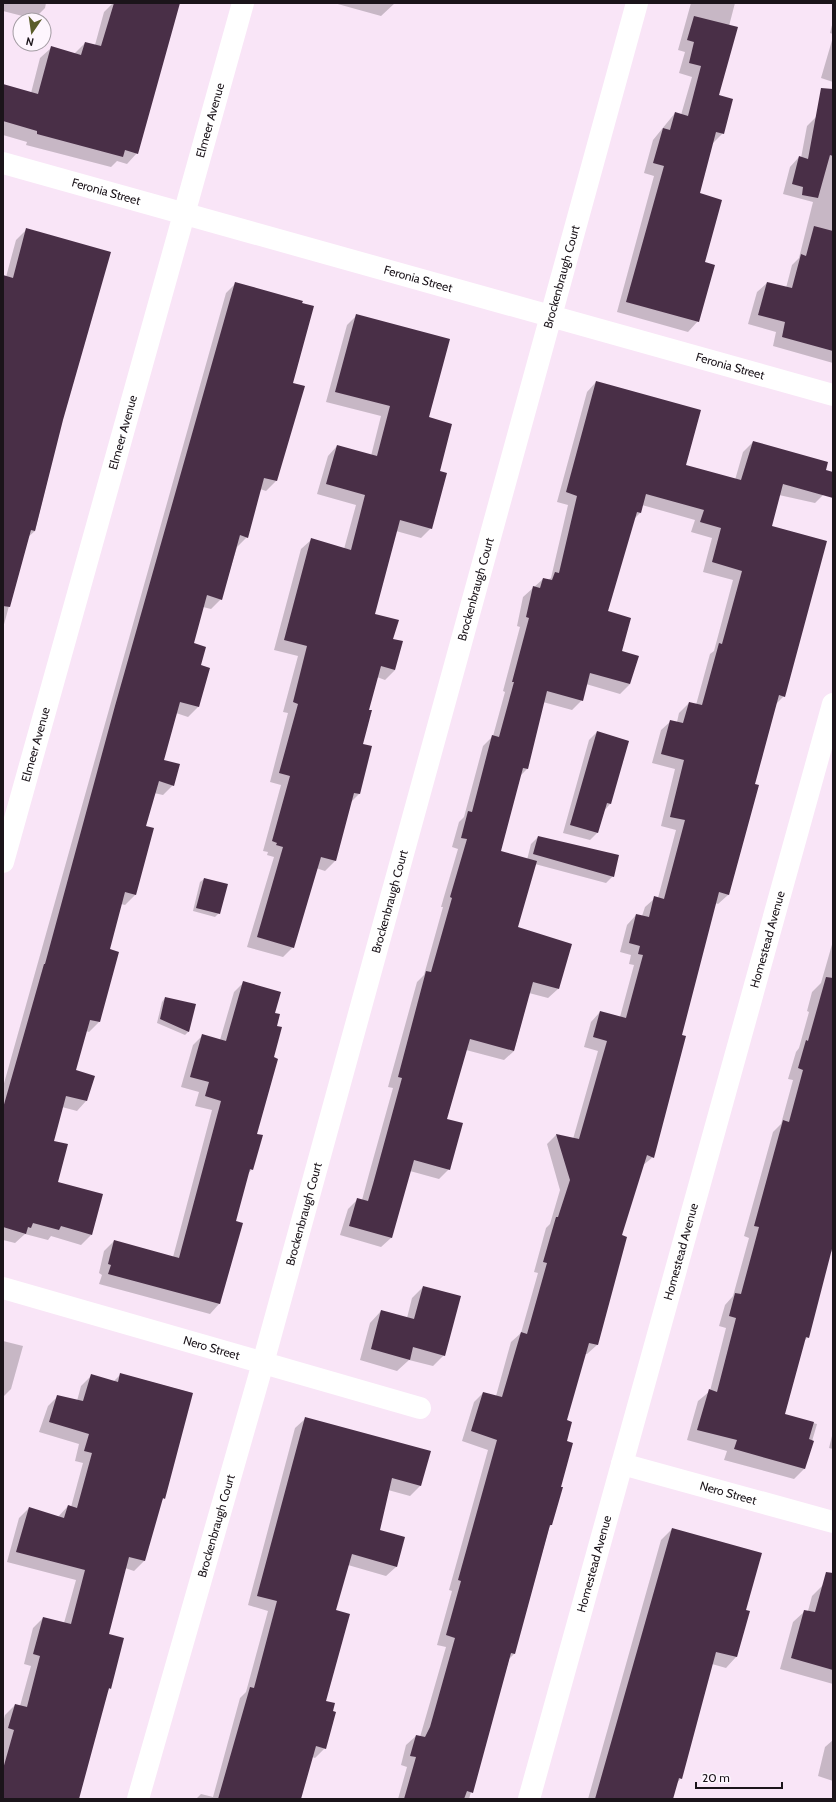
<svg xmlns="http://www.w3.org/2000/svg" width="836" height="1802" font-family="Cabin,sans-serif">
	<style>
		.shadow { fill: #0003 }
		.building { fill: #492f47 }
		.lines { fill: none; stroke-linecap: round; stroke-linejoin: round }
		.street { stroke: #fff; stroke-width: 22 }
		.labels { text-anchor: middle; stroke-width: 4; stroke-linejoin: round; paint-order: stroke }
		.street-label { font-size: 12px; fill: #1b141a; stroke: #fef6fe }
	</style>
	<rect width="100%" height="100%" fill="#f9e5f7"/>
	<!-- shadow -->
	<path class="shadow" d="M3 3H46L45 8 34 19 3 11Z
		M113 3H123L137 153 127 164 117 161 111 167 26 145 27 142 3 135V85L31 93 40 58 51 48 74 54 85 43 95 45 104 12Z
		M334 3H395L381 16Z
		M691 3H735L729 26 718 96 723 133 712 144 699 193 698 321 688 332 617 312 654 176 644 173 653 140 675 113 681 115 692 77 679 73 685 52 678 50Z
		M833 21V34L830 33Z
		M833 37V82L821 78Z
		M817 116 833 119V363L773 346 776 332 748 324 757 292 767 283 786 288 792 265 799 258 813 202 783 194 790 167 799 157 801 158 807 126Z
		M27 229 62 420 35 531 28 537 3 628V279L6 277 16 240Z
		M236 283 292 384 276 481 266 491 260 489 247 537 237 547 221 599 211 609 203 607 192 644 200 666 209 669 198 707 188 717 176 713 162 760 173 785 163 795 154 793 145 827 153 829 135 895 125 905 121 904 109 950 99 1022 89 1032 86 1031 75 1071 86 1101 77 1111 62 1107 53 1141 56 1182 91 1235 81 1245 51 1236 48 1240 25 1234 15 1243 3 1240V1087L226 293Z
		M357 315 428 418 439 471 431 528 421 538 396 531 373 614 392 639 395 670 385 680 377 677 368 710 362 745 359 794 351 802 335 861 325 871 316 868 293 947 283 957 247 947 274 857 267 855 268 852 263 851 281 785 270 782 288 713 283 712 298 656 274 650 301 549 311 540 344 549 356 505 317 494 328 456 337 446 371 456 381 416 326 402 347 325Z
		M596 382 685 466 735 480 743 452 753 442 825 471V493L815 503 779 495 771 526 784 696 776 704 754 785 728 895 718 904 715 903 681 1035 653 1157 642 1166 621 1236 597 1345 587 1354H584L566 1421V1442L559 1487 551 1525 549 1528 514 1654 509 1659 469 1799H398L407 1767 401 1765 406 1745 416 1736 420 1737 446 1647 437 1645 452 1591 449 1590 488 1450 462 1441 474 1402 483 1393 496 1396 511 1342 521 1333 538 1273 534 1272 546 1228 550 1224 560 1190 547 1144 556 1135 573 1139 598 1051 584 1047 591 1022 600 1012 620 1017 634 965 629 964 631 955 620 952 627 925 636 915 642 916 645 907 655 898H658L676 830 661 826 675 769 652 763 661 730 671 721 677 722 679 713 689 703 696 705 710 654 714 651 733 580 703 572 712 538 691 532 695 520 642 505 640 513 634 519 607 612 630 684 620 694 586 684 582 700 572 710 543 702 527 769 520 776 500 852 527 860 531 844 538 837 613 876 606 883 535 864 516 928 558 989 548 998 529 993 514 1051 504 1060 466 1050 446 1120 449 1169 439 1179 410 1171 391 1238 381 1247 340 1235 348 1209 358 1199 362 1200 369 1174 393 1088 388 1087 417 982 424 975 443 907H441L458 849 452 847 459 822 464 817 483 746 493 736 505 692 503 691 520 627 517 626 523 597 543 579 548 580 551 578 568 505 557 502 587 392Z
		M597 732 628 741 610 804 604 811 597 833 590 840 563 833 589 740Z
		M204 879 219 913 215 917 193 911 200 882Z
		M833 941V1250L830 1253 808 1337 803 1342 784 1415 817 1424 804 1469 794 1479 724 1460 727 1451 687 1440 698 1401 710 1391 726 1328 719 1326 725 1305 733 1296 749 1238 744 1236 773 1132 781 1124 793 1080 788 1079 796 1052 799 1048 809 1012 807 1011 812 992 821 983Z
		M244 982 274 1013 276 1026 272 1058 256 1134 252 1169 247 1175 234 1221 219 1304 210 1314 99 1284 102 1275 99 1273 104 1251 114 1241 173 1257 212 1110 195 1106 199 1092 181 1087 193 1045 203 1035 220 1040 234 992Z
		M165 998 195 1005 188 1032 185 1035 157 1023 162 1002Z
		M423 1287 444 1355 433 1366 409 1360 397 1371 360 1360 370 1323 381 1311 407 1318 412 1298Z
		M3 1341 23 1346 11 1389 3 1397Z
		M121 1374 192 1393 164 1498 161 1501 144 1561 134 1571 125 1568 107 1635 110 1688 107 1691 78 1799H3V1723L5 1715 15 1705 20 1706 31 1666 24 1664 33 1628 43 1618 64 1623 76 1580 7 1562 19 1518 29 1508 58 1517 68 1506 71 1507 83 1463 75 1461 79 1444 39 1432 48 1406 58 1396 77 1401 81 1386 91 1376 113 1382Z
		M305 1419 430 1452 420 1486 410 1496 388 1490 379 1531 396 1567 386 1576 348 1565 335 1610 324 1701 325 1748 315 1758 312 1757 300 1799H196L201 1794 213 1797 240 1698 246 1692 268 1611 248 1605 295 1428Z
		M833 1432V1449L829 1448Z
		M672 1529 744 1611 749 1612 736 1657 726 1668 712 1664 681 1778 677 1783 672 1799H588L661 1540Z
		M823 1585 833 1588V1684L780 1669 793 1622 805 1611H808L812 1596Z
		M833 1740V1781L818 1776 825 1747Z"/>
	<!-- building -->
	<path class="building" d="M114 3H180L138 154 125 150 123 157 37 134V131L3 121V84L38 94 51 46 81 55 85 42 101 46Z
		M694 16 738 27 719 95 733 99 724 134 716 132 700 193 722 200 705 262 715 265 699 322 626 302 664 166 653 163 663 128 670 130 675 112 688 116 701 66 689 63 694 42 687 40Z
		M821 88 833 89V156L830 155 818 198 802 195 803 187 792 184 799 156 808 159Z
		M814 226 833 231V351L782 337 785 322 758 315 767 282 792 288 801 254 806 256Z
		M26 228 111 252 63 420 35 531 31 530 10 607 3 606V275L13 278Z
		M235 282 303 301 302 303 314 306 293 383 305 386 277 481 264 478 248 538 240 535 222 600 207 595 194 643 206 647 201 665 210 668 199 707 180 702 164 760 180 764 174 786 159 781 146 826 154 828 136 895 125 892 110 949 119 952 100 1022 90 1020 76 1070 95 1076 87 1101 66 1096 54 1141 68 1144 58 1182 103 1194 92 1235 61 1226 59 1230 33 1223 31 1228 28 1227 26 1234 3 1227V1108L44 964H45L115 706Z
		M356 314 450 339 429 417 452 424 440 471 447 473 432 529 400 520 375 614 399 620 393 639 403 641 395 670 381 666 369 710H372L363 744 372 746 360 794 354 793 336 861 321 857 294 948 257 937 283 847 276 845 277 843 272 841 290 776 279 773 298 704 293 702 307 646 284 640 311 538 351 550 365 495 326 484 337 445 377 456 390 406 335 392Z
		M596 381 701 410 686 465 741 480 753 441 828 462 826 470 833 472V498L783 484 772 526 827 541 785 697 779 695 755 784 759 785 729 895 719 892 682 1035 686 1036 654 1158 647 1155 622 1235 627 1237 598 1345 589 1343 567 1420 572 1422 567 1441 573 1443 561 1487H563L552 1525H550L515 1654 511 1653 473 1793 467 1791 464 1799H404L416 1757 410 1756 416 1735 425 1737 430 1727 455 1638 446 1635 461 1581 458 1580 497 1440 471 1431 483 1392 502 1397 521 1332 527 1334 547 1263 543 1262 556 1217H558L570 1180 556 1134 579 1139 607 1041 593 1037 600 1011 626 1018 643 955 638 954 640 946 629 943 636 914 649 917 654 896 664 899 685 820 670 817 684 760 661 754 670 720 683 723 689 702 702 705 719 643 722 644 742 571 712 562 721 528 700 522 704 510 646 494 641 513 637 512 608 611 631 618 622 651 639 656 630 684 590 673 583 701 547 691 528 769 523 768 501 851 537 861 518 927 572 944 559 989 533 982 514 1051 470 1039 447 1119 463 1123 450 1170 414 1160 392 1238 349 1226 357 1198 368 1201 373 1184 402 1078 398 1077 426 971 431 972 452 898 450 897 467 839 461 838 468 811 472 812 492 735 499 737 514 682H512L529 618 526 617 533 586 540 588 543 578 552 580 555 572 559 573 577 496 566 492Z
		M597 731 629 741 611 804 607 803 598 833 570 825Z
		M538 836 619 855 614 877 533 854Z
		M204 878 228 884 220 914 196 908Z
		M826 977 833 978V1245L809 1338 806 1337 785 1414 814 1422 809 1439 814 1441 805 1469 734 1449 737 1440 697 1430 709 1389 717 1392 736 1318 729 1316 735 1293 741 1294 759 1227 754 1226 783 1120 789 1122 803 1070 798 1068 806 1040 808 1041Z
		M243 981 281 992 275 1013 280 1014 277 1026 282 1027 274 1057 278 1059 257 1134 263 1135 253 1170 250 1169 236 1221 243 1223 220 1304 108 1274 111 1265 108 1264 114 1240 179 1258 221 1101 205 1096 209 1082 190 1077 202 1034 226 1041Z
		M165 997 196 1004 189 1032 160 1019Z
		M423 1286 461 1296 445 1356 413 1347 410 1360 371 1349 381 1310 414 1319Z
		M120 1373 193 1393 165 1499 163 1498 145 1561 129 1557 109 1634 124 1638 111 1689 109 1688 79 1799H3V1769L14 1730 8 1728 15 1704 27 1707 40 1656 33 1654 43 1617 71 1624 85 1570 16 1552 29 1507 64 1518 68 1505 77 1508 92 1453 84 1451 89 1434 49 1422 57 1395 83 1401 91 1374 118 1382Z
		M305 1417 431 1451 421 1486 392 1478 380 1530 405 1537 397 1567 352 1554 336 1610 350 1614 326 1701 335 1703 333 1711 336 1712 326 1749 316 1746 301 1799H218L250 1687 254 1688 277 1601 257 1596Z
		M672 1528 762 1553 746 1610 750 1611 737 1657 716 1652 682 1779 679 1778 673 1799H595Z
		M826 1572 833 1573V1670L791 1658 804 1610 815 1612Z"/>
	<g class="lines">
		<!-- street -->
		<g class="street">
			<path id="s1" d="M3 163 833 395"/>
			<path id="s2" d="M3 862 243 3"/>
			<path id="s3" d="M3 1288 420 1408"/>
			<path id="s4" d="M622 1464 833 1522"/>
			<path id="s5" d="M138 1799 263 1363 637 3"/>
			<path id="s6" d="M529 1799 833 704"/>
		</g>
	</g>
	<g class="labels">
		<!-- street labels -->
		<g class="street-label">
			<text dy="4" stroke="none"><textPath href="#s2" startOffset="770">Elmeer Avenue</textPath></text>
			<text dy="4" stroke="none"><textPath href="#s1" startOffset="107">Feronia Street</textPath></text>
			<text dy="4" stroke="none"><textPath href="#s5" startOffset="1580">Brockenbraugh Court</textPath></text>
			<text dy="4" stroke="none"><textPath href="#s1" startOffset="431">Feronia Street</textPath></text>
			<text dy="4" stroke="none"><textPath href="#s1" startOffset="755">Feronia Street</textPath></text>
			<text dy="4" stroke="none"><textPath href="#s2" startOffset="446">Elmeer Avenue</textPath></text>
			<text dy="4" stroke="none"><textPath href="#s5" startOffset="1256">Brockenbraugh Court</textPath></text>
			<text dy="4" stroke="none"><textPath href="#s2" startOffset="122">Elmeer Avenue</textPath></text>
			<text dy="4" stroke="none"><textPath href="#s5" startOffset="932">Brockenbraugh Court</textPath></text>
			<text dy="4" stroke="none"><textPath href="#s6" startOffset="892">Homestead Avenue</textPath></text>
			<text dy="4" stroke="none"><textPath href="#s5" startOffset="608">Brockenbraugh Court</textPath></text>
			<text dy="4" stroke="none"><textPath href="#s6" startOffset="568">Homestead Avenue</textPath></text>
			<text dy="4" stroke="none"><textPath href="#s3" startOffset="217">Nero Street</textPath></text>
			<text dy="4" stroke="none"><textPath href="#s4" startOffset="110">Nero Street</textPath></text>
			<text dy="4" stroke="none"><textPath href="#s5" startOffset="284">Brockenbraugh Court</textPath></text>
			<text dy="4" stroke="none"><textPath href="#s6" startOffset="244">Homestead Avenue</textPath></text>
		</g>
	</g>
	<!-- border -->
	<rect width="836" height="1802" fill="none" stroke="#1b141a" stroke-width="8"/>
	<!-- north arrow -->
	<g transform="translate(32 32) rotate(193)"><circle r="19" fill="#fef6fe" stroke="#a39ca3"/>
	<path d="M0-3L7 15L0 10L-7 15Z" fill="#5b5d2a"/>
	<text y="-6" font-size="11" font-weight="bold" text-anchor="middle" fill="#1b141a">N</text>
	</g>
	<!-- scale -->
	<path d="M696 1782v6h86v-6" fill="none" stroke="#1b141a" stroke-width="2"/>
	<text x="702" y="1782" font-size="12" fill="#1b141a" stroke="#fef6fe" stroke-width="3" paint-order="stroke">20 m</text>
</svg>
